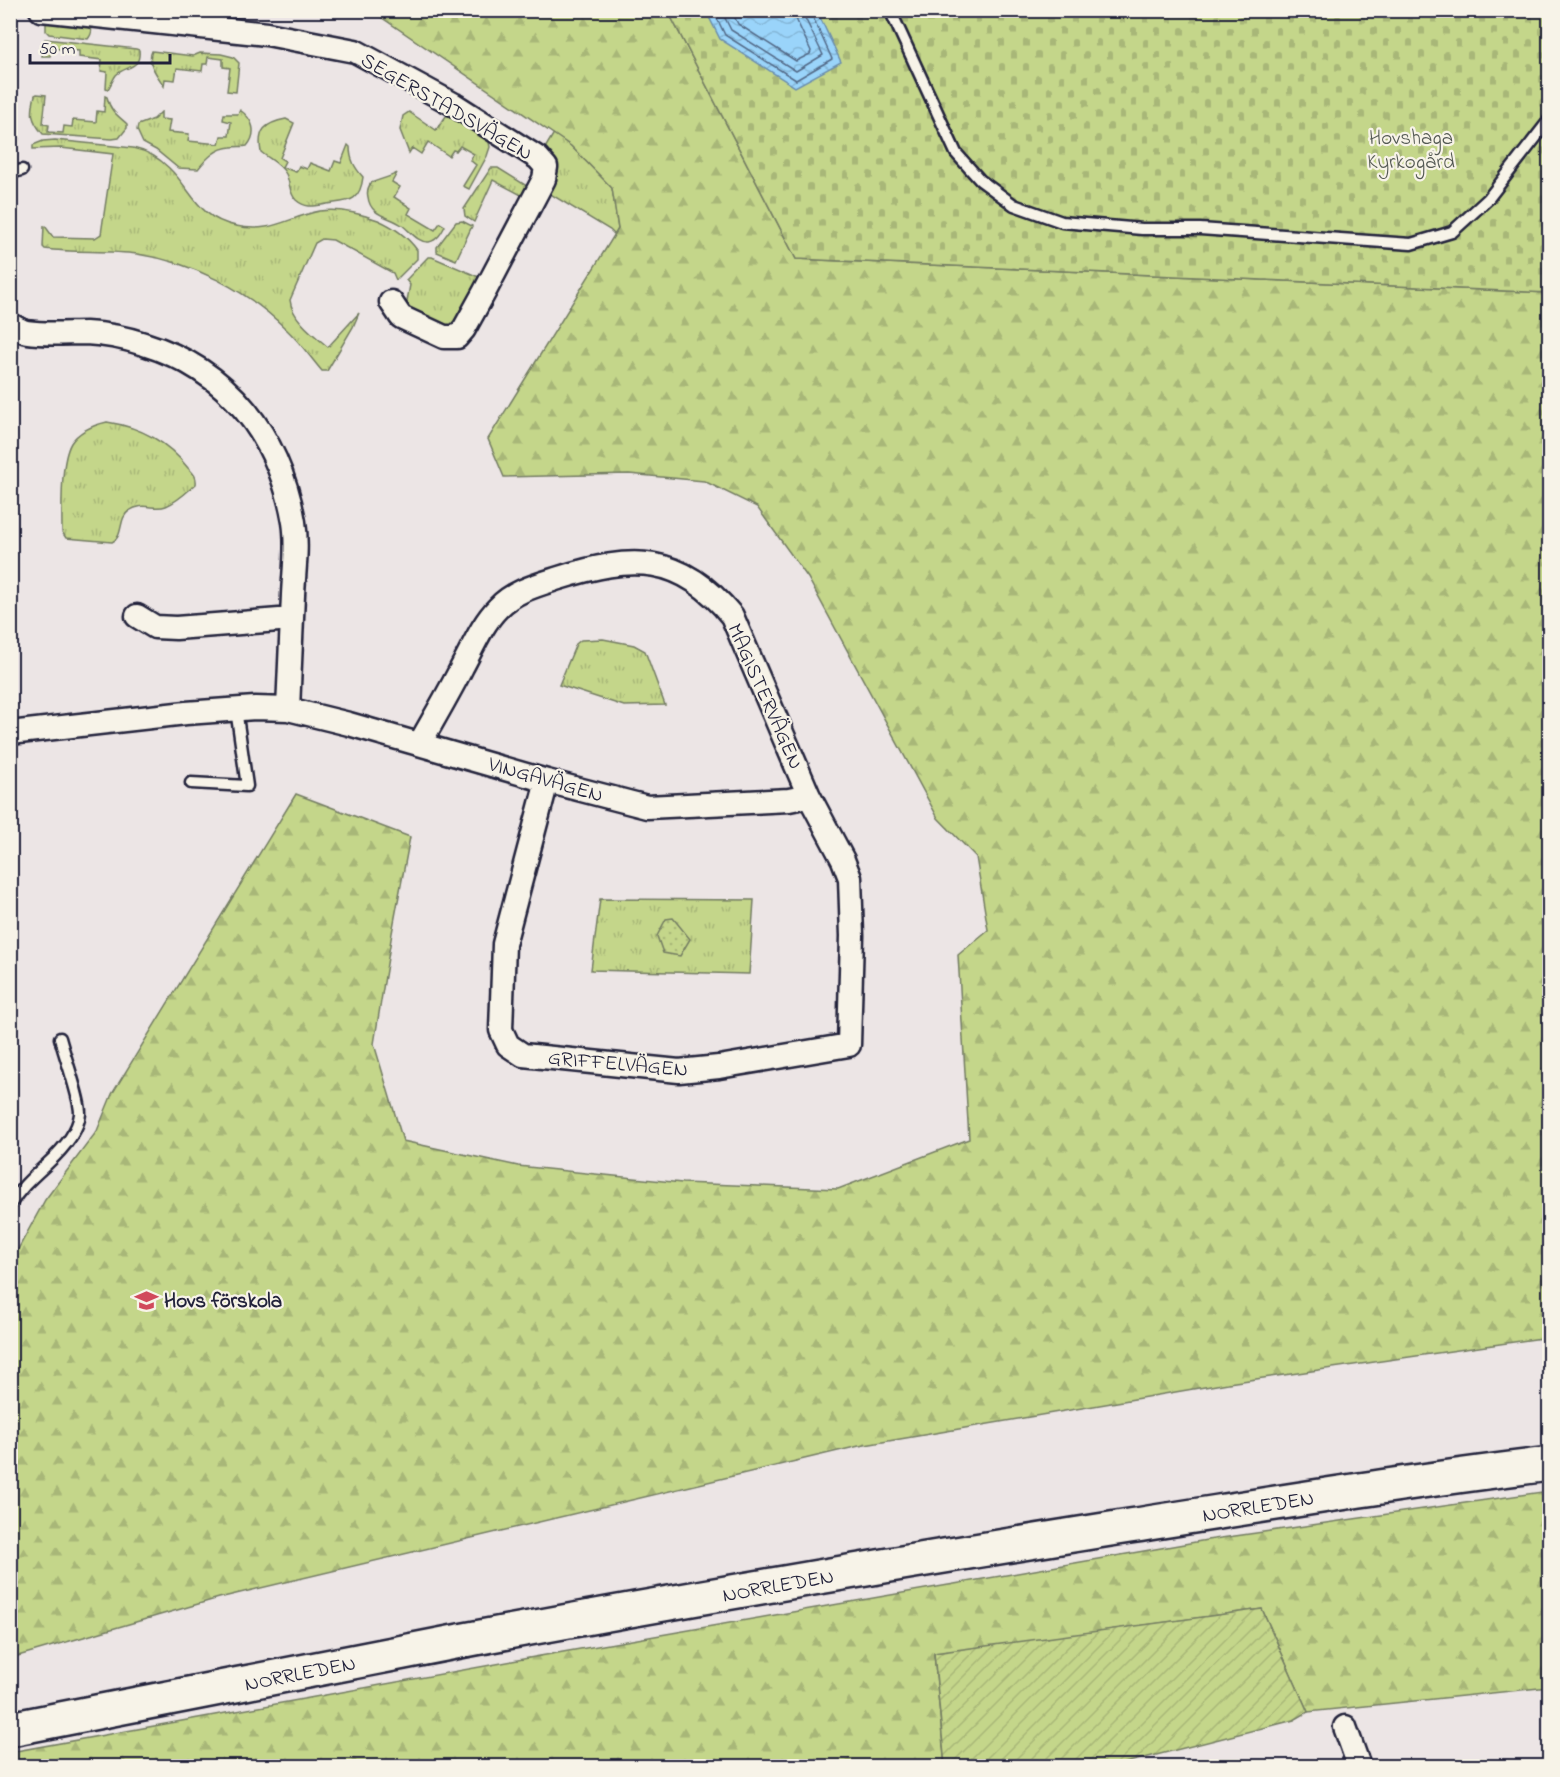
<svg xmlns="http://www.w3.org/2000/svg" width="1560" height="1777" font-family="'Indie Flower',sans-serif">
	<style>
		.grass { fill: url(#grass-tufts); stroke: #737c62; stroke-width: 1.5 }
		.forest { fill: url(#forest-firs); stroke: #737c62; stroke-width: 1.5 }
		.cemetery { fill: url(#cemetery-stones); stroke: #737c62; stroke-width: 1.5 }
		.park { fill: url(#park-dots); stroke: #737c62; stroke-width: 1.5 }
		.garden { fill: url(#garden-furrows); stroke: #737c62; stroke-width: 1.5 }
		.water { fill: url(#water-waves); stroke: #6a8dae; stroke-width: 1.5 }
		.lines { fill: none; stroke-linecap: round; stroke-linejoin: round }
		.shore { stroke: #526987; stroke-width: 1.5 }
		.lane-casing { stroke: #22223b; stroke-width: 15 }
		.street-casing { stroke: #22223b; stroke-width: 27 }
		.highway-casing { stroke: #22223b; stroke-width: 38 }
		.lane { stroke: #f7f3e8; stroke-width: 10 }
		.street { stroke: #f7f3e8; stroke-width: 22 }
		.highway { stroke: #f7f3e8; stroke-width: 33 }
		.labels { text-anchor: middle; stroke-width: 4.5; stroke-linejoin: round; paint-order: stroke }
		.street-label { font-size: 21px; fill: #22223b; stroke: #f7f3e8 }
		.park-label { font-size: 21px; fill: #535853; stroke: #f7f3e8 }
		.poi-label { font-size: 21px; font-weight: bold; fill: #22223b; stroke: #f7f3e8; text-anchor: start }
	</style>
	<defs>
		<pattern id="grass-tufts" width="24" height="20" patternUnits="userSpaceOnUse" patternTransform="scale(1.5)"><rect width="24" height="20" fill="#c4d68a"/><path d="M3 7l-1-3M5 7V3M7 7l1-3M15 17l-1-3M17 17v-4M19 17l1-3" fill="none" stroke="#a8b778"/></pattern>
		<pattern id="forest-firs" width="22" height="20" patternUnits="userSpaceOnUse" patternTransform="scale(1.5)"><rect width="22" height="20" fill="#c4d68a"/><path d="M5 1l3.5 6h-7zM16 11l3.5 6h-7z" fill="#a8b778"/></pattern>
		<pattern id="cemetery-stones" width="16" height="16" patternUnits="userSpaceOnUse" patternTransform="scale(1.5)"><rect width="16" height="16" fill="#c4d68a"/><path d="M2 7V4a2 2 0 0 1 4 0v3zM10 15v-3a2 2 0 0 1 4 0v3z" fill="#a8b778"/></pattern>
		<pattern id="park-dots" width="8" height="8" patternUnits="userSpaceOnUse" patternTransform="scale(1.5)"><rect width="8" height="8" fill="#c4d68a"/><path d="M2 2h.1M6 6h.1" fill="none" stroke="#a8b778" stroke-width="1.8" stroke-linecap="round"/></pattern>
		<pattern id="garden-furrows" width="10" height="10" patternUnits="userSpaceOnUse" patternTransform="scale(1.5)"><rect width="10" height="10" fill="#c4d68a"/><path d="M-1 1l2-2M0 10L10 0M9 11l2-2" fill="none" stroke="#a8b778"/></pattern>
		<pattern id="water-waves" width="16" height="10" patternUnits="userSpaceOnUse" patternTransform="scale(1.5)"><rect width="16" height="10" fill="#9ad4fa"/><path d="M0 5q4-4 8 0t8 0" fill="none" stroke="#84b6d7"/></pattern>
	</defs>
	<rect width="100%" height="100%" fill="#ece5e5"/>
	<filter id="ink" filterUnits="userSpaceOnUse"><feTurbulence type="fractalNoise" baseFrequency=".0167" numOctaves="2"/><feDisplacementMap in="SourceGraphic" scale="12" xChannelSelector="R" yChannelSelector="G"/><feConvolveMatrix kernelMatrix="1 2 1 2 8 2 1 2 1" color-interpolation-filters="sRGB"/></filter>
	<g filter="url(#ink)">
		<!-- grass -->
		<path class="grass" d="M50 20 90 24C93 30 92 34 88 39L49 34 46 31V24Z
			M45 39 136 49 139 50C141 70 126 65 116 75 113 79 111 85 108 89L106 88 107 72 101 71 102 60 79 57V51L51 48 50 56H42Z
			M152 51 193 56 200 53 221 54 233 57 239 63 236 92 227 91 230 68 223 67V59L208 57 207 64H203L202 71 177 68 175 80 165 79 164 86C158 76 146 63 152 51Z
			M37 94 46 95 43 124 49 125 48 132 63 133 64 126 72 127 73 120 96 122 97 111 104 112 105 96 107 97C110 111 117 115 127 124V128L119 138 112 139 43 134C30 119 31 113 35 95Z
			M240 110C253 119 258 133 247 146 242 147 237 146 231 147 216 148 207 158 198 169L178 168 156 150 143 143 137 130 138 125 154 119 161 112V119L170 120 168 132 189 134 188 141 219 144 221 136H229L231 122 223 120 224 114H238Z
			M409 112 436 130 449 112 488 137 490 147 487 156 469 189 463 186 476 165 470 160 474 154 460 146 456 151 453 150 449 156 428 142 421 154 412 148 409 153 400 130 403 116Z
			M286 119 294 123 280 158 285 161 282 167 296 172 299 166 307 169 310 163 331 171 335 161 341 163 348 145 350 147C350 160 355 168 363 177 360 203 348 201 327 204 315 206 306 209 296 200 289 193 290 182 286 174 281 164 269 159 261 152 257 130 265 123 286 119Z
			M554 133 571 146 612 188 618 229 615 235 610 230 547 192 557 166 544 150Z
			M11 134 17 135 19 137 17 148 11 159Z
			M55 140 133 148C147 151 159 158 169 168 193 191 197 218 236 226 271 234 288 217 320 211 340 208 359 213 378 220 394 227 407 236 417 250V259L396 280 393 273 333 240 322 239 315 243 290 300C292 319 314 335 328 347L359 313 353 327 327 371H322C310 357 300 342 286 329 247 290 192 262 137 254 106 250 75 253 45 249L43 247 44 226H45L53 237 95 238 101 234 113 154 61 148 33 149V145L43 141Z
			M491 168H498L530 188 525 197 493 180 474 222 465 216 464 209Z
			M397 173 392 182 400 187 394 197 411 208 408 214 435 230 440 223 445 226C442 232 438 240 429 242 418 243 410 231 402 225 389 216 370 216 368 197 367 193 368 187 371 183 374 181 391 177 397 173Z
			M462 221 472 226 456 260 437 252V247L456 222Z
			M428 257H432L479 277 481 284 454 327 447 329 408 309 407 301 410 285 406 280Z
			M107 422C140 427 168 442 188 468 193 473 197 476 196 484 188 491 177 502 166 506 154 511 143 501 129 511 118 518 124 537 112 542L66 538 62 532C62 510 60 462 71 443 79 431 94 425 107 422Z
			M603 639 634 645 645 651 665 705 624 706 559 685 576 644 581 640Z
			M600 899 754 900 749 974 591 970Z"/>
		<!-- forest -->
		<path class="forest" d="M372 11H668L796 259 1549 293V1337L1228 1383 859 1446 219 1598 11 1658 10 1264 45 1200 97 1131 112 1094 296 794 410 837 392 933 374 1044 403 1141 518 1166 682 1183 838 1189 969 1139 958 955 988 930 976 857 938 818 808 578 757 507 704 481 629 474 504 477 488 439 618 229 612 188 571 146Z
			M1549 1491V1687L1308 1712 1262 1609 934 1654 945 1766H11V1752L540 1656 1207 1540Z"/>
		<!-- cemetery -->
		<path class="cemetery" d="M668 11H1549V293L796 259Z"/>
		<!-- park -->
		<path class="park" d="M673 918 690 939 680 956 663 953 657 936 666 919Z"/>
		<!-- garden -->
		<path class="garden" d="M1262 1609 1308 1712 1294 1720 1113 1766H945L934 1653Z"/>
		<!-- water -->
		<path class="water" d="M706 11H817L841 62 795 87 720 39Z"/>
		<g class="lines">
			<!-- shore -->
			<path class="shore" d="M713 10 725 35 796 80 832 59 812 15V10
				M721 10 731 30 796 71 823 55 805 18 804 10
				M731 10 738 24 796 61 810 54 811 51 797 21 795 10"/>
			<defs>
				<path id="lane" d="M890 10 956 153 980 180 1014 205 1062 222 1142 229H1200L1411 244 1452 232 1488 199 1550 119
					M10 173 22 170
					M191 783 247 786 236 709
					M10 1205C20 1188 33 1177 47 1164 60 1152 78 1133 80 1114 81 1101 64 1054 60 1038"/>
				<path id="street" d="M41 10 267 34 355 51 453 104 538 158 546 167 544 179 485 291 464 329 457 337H444L401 317 391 302
					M10 324C15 327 21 331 27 332 46 335 67 333 86 333 106 334 126 338 144 344 229 370 279 436 294 522 298 546 294 571 293 595 291 633 290 671 288 709
					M137 616 155 627 176 628 292 619
					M10 733 186 713 255 708 288 709 349 724 547 781 647 807 789 800 809 796
					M420 743C434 718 449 693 462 667 473 647 482 624 498 608 514 591 537 585 559 578 631 555 681 553 732 616L809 796 843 860 850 878 852 936 849 1045 719 1067 679 1071 523 1055 508 1045 501 1030 504 944 547 781
					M1345 1727 1359 1766"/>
				<path id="highway" d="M10 1729C162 1700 313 1669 465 1640 684 1599 903 1562 1123 1527 1265 1505 1407 1481 1550 1464"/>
			</defs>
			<!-- lane casing -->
			<use href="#lane" class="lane-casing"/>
			<!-- street casing -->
			<use href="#street" class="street-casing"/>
			<!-- highway casing -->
			<use href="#highway" class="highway-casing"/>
			<!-- lane -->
			<use href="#lane" class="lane"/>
			<!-- street -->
			<use href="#street" class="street"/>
			<!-- highway -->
			<use href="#highway" class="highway"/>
		</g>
	</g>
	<!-- icons -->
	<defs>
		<symbol id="school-bare" viewBox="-9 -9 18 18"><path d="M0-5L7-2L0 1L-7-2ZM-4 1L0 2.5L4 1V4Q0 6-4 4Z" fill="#d1495b" stroke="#f7f3e8" stroke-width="2.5" paint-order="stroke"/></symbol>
	</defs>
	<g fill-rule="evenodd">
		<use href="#school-bare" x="130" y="1284" width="33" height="33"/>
	</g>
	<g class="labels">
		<!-- street labels -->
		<g class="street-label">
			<text transform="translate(447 106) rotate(30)" y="7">SEGERSTADSVÄGEN</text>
			<text transform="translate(766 696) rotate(66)" y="7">MAGISTERVÄGEN</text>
			<text transform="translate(546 779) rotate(16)" y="7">VINGAVÄGEN</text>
			<text transform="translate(618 1063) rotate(5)" y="7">GRIFFELVÄGEN</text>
			<text transform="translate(1258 1506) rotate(-9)" y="7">NORRLEDEN</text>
			<text transform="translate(778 1585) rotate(-10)" y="7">NORRLEDEN</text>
			<text transform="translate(300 1673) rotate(-11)" y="7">NORRLEDEN</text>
		</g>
		<!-- park labels -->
		<g class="park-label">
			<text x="1411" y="144">Hovshaga<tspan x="1411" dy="24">Kyrkogård</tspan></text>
		</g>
		<!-- poi labels -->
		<g class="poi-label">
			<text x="164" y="1307">Hovs förskola</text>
		</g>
	</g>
	<!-- margin -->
	<rect width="1560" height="1777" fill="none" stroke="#f7f3e8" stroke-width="36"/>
	<rect x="18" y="18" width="1524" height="1741" fill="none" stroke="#22223b" stroke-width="2" filter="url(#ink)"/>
	<!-- scale -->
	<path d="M30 54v9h140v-9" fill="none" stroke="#22223b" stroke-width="3"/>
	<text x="39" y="54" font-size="18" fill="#22223b" stroke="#f7f3e8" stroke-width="4.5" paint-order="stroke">50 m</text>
</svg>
